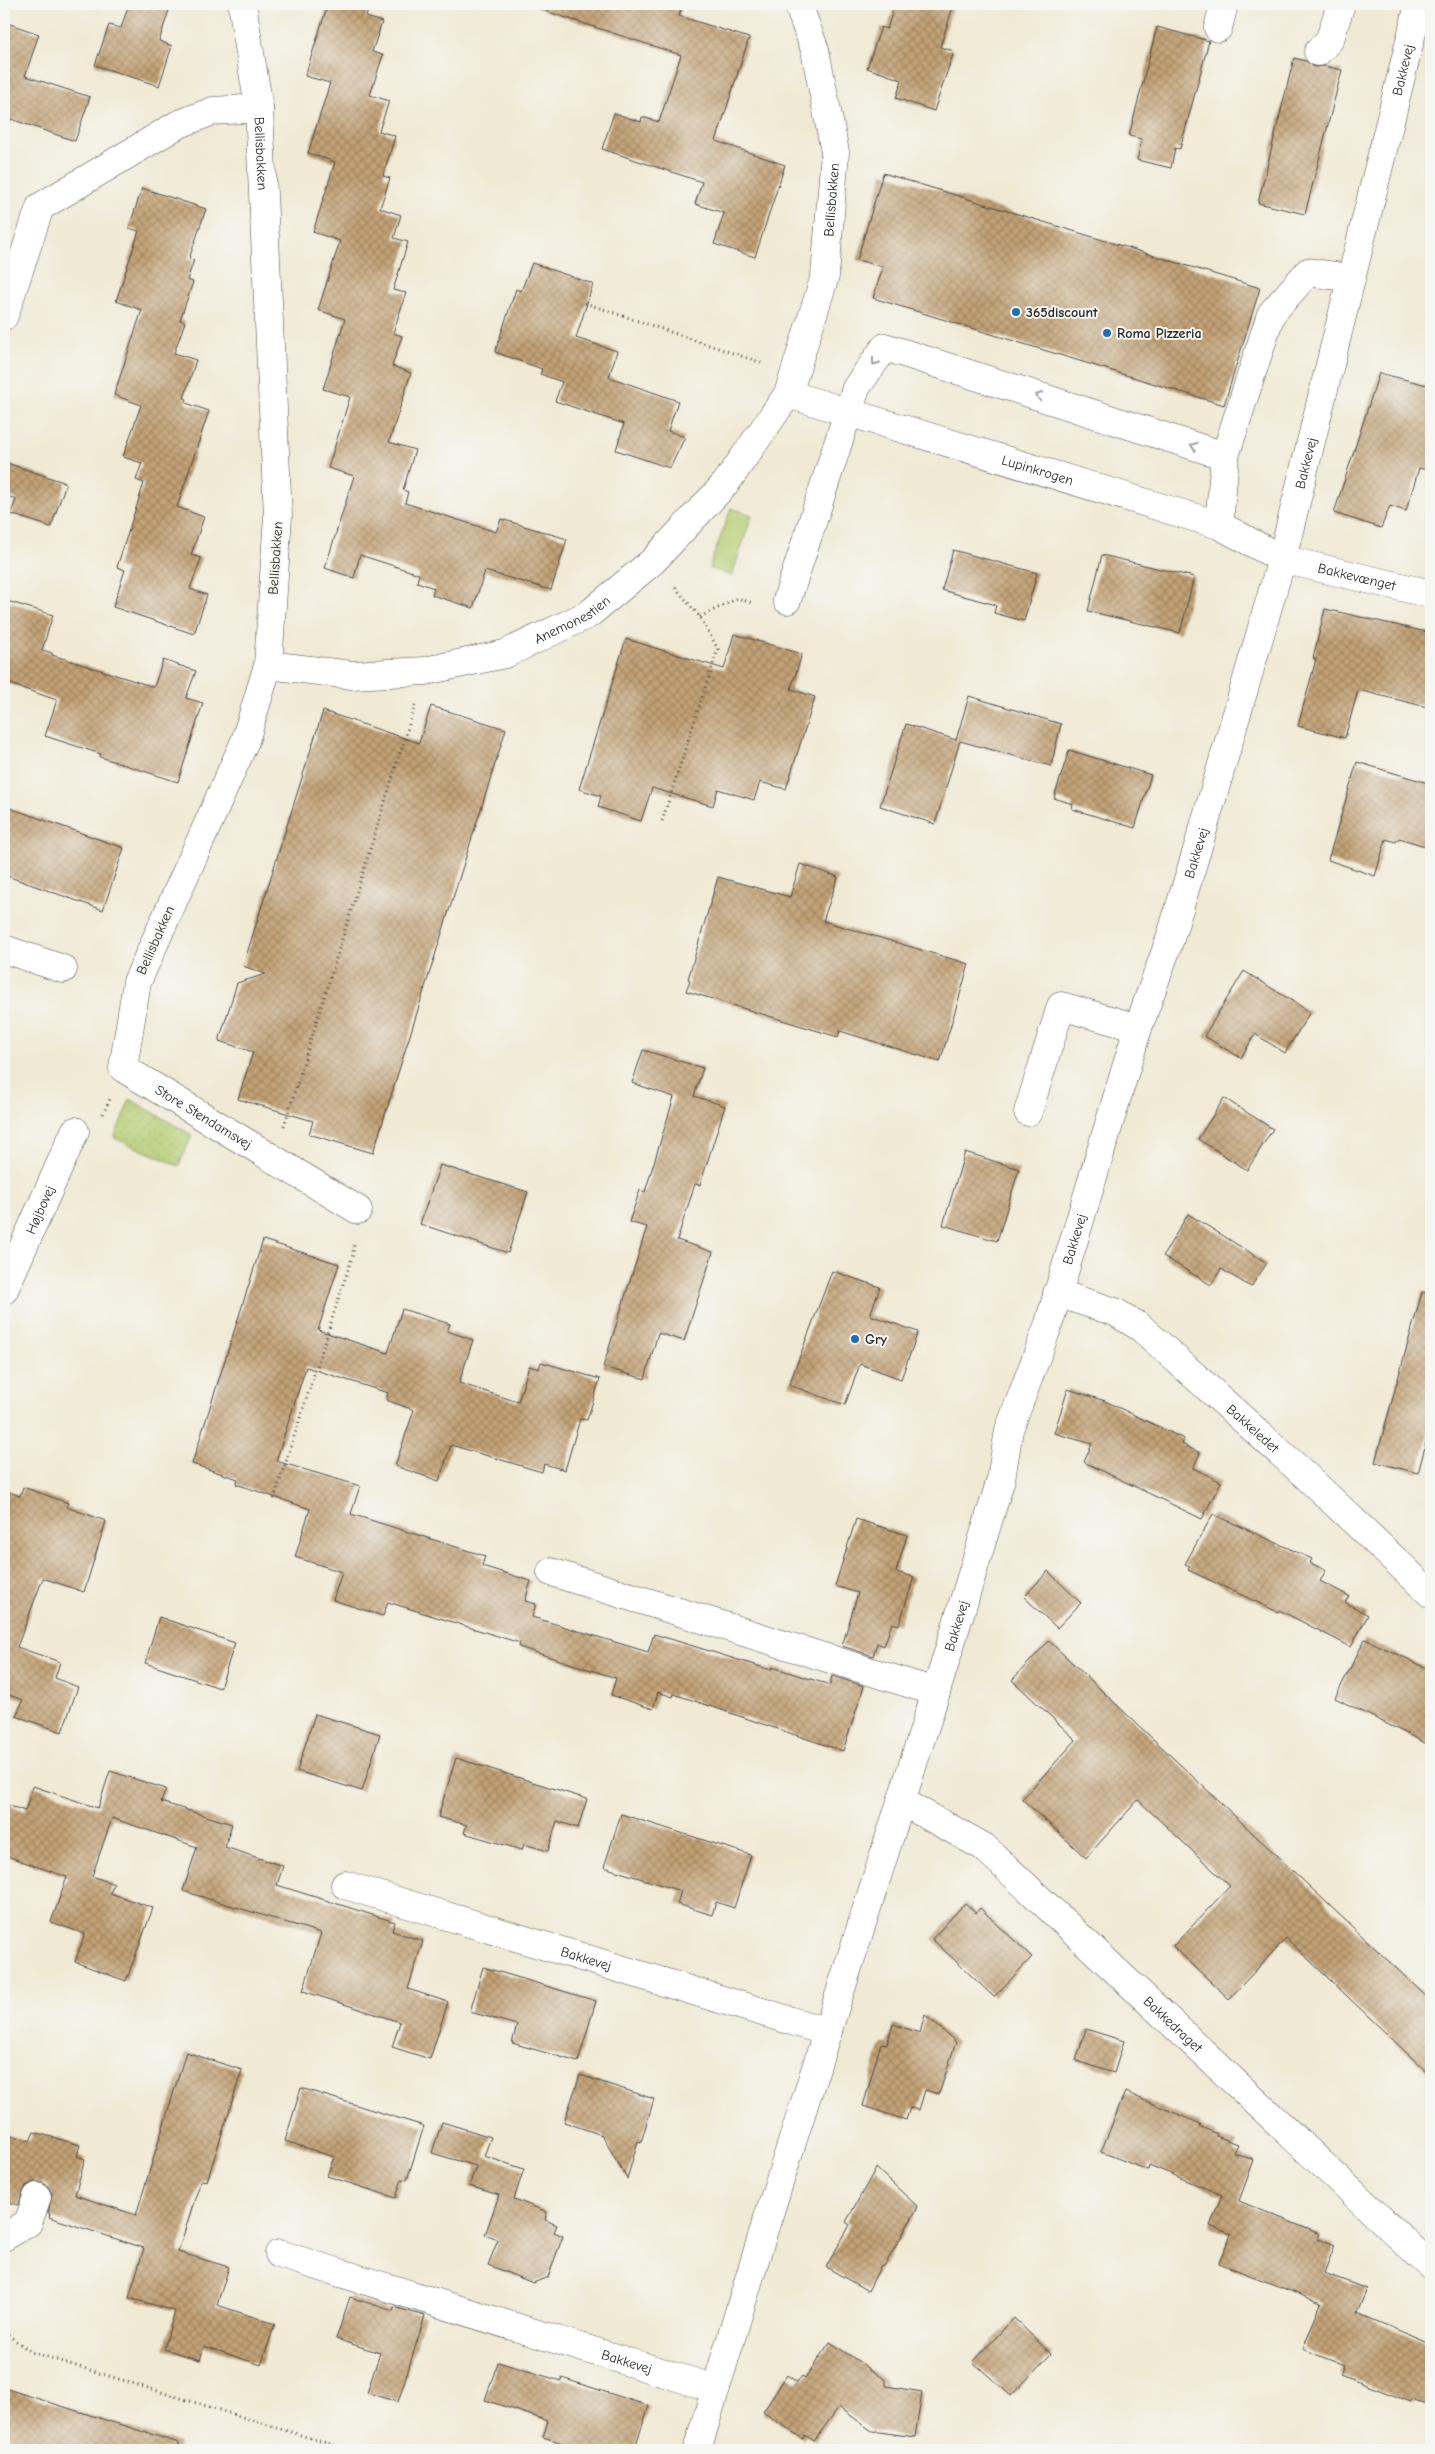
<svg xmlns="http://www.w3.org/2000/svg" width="1435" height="2454" font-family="'Comic Neue',sans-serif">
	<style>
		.grass { fill: #b4cc71; stroke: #707c4e }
		.park { fill: url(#park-dots); stroke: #707c4e }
		.building { fill: url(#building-cross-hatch) }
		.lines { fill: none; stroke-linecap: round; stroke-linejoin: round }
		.minor-casing { stroke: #494844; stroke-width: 29 }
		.path { stroke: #494844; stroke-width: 3; stroke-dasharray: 1 4; stroke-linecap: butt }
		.minor { stroke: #fff; stroke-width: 28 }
		.oneway { stroke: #a0a0a0 }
		.poi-dot { fill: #1f6fb2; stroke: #f6f6f2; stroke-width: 2 }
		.labels { text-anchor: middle; stroke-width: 4; stroke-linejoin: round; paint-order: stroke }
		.street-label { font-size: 14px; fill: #2b2b2b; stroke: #f6f6f2 }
		.poi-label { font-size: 14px; font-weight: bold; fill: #2b2b2b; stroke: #f6f6f2; text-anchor: start }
	</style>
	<defs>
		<pattern id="park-dots" width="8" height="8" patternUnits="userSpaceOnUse" patternTransform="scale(1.25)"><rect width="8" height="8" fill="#b4cc71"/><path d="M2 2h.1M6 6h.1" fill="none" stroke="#9baf62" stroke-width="1.8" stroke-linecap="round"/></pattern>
		<pattern id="building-cross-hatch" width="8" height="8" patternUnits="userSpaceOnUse" patternTransform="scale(1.25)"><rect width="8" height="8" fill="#c3a276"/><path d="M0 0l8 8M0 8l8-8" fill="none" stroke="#9f8461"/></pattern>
	</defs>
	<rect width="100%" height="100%" fill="#f6f6f2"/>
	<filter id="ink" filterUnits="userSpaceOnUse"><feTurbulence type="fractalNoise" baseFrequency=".02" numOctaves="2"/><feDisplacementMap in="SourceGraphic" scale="10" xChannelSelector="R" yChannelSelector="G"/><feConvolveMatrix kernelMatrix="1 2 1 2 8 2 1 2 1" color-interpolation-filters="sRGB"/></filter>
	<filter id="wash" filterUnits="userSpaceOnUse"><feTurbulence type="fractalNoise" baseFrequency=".0096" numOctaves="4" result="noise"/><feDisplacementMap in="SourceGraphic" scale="20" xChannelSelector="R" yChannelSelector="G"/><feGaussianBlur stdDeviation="1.12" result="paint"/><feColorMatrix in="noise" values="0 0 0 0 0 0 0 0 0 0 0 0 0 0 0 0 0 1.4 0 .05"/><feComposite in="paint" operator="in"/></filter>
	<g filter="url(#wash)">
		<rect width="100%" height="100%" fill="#f0e9d4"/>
		<!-- grass -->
		<path class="grass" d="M731 508 752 515 732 576 709 568Z"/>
		<!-- park -->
		<path class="park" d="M130 1099 192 1135 179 1166 114 1138Z"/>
		<g id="blocks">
			<!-- building -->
			<path class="building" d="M129 4H151L169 10 159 41 172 46 159 86 95 65 109 25 121 28Z
				M328 4H370L366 17 382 22 372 52 383 55 370 95 389 101 379 131 395 136 383 176 390 178 380 208 401 215 394 238 408 242 393 290 406 293 393 333 402 336 392 366 411 373 389 442 415 450 403 490 408 492 405 503 496 532 501 519 567 539 551 590 485 571 473 608 432 595 434 588 417 582 419 574 360 555 354 578 325 568 354 476 328 468 350 397 323 389 345 319 318 310 340 241 313 232 335 162 308 153 330 83 305 76Z
				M543 4H663L681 10 679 16 749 38 716 141 785 165 755 257 714 244 724 213 695 204 702 182 602 149 614 113 641 122 642 117 659 122 681 55 542 10Z
				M895 4H954L940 47 954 51 934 111 896 98 902 80 867 68 881 27 887 29Z
				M4 22 39 34 25 76 90 97 75 141 11 119 10 122 4 121Z
				M1157 27 1209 41 1180 149 1175 148 1171 168 1137 160 1142 139 1129 136Z
				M1294 58 1306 61 1314 67 1324 66 1342 70 1305 214 1258 203Z
				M883 173 1260 288 1224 405 873 298 883 267 857 260Z
				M142 188 206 209 189 259 194 260 187 280 193 282 180 320 185 322 174 353 196 360 184 398 187 399 186 403 209 411 177 507 204 517 191 555 201 558 190 589 207 595 194 634 113 607 125 570 117 567 144 483 136 480 142 463 123 457 141 405 114 395 142 310 116 301 139 231 129 228Z
				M532 263 593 284 576 338 617 351 609 377 678 401 668 431 685 437 670 468 616 450 624 424 555 401 562 382 540 374 542 369 495 352 516 289 521 291Z
				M1379 373 1431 386V471L1419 468 1406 511 1390 506 1381 528 1334 513Z
				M4 462 66 483 51 527 11 514 16 499 4 495Z
				M953 550 1037 573 1024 621 994 613 996 605 942 590Z
				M1102 555 1194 577 1180 633 1088 611Z
				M4 600 53 615 42 650 52 653V655L154 687 163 660 196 671 186 698 203 703 178 782 100 757 101 754 45 736 57 700 4 682Z
				M1325 609 1431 633V708L1358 690 1345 738 1298 726 1316 659 1313 658Z
				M734 634 802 654 791 689 815 697 786 789 760 782 754 800 718 789 713 806 652 788 641 821 598 807 601 796 579 789 626 639 724 669Z
				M969 696 1061 724 1051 766 960 741 935 824 880 806 906 724 956 740Z
				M431 706 506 729 373 1153 309 1134 313 1121 238 1099 253 1052 219 1041 237 983 266 974 243 966 323 711 419 743Z
				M1069 750 1151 775 1135 828 1072 809 1073 804 1054 798Z
				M1357 762 1431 784V848L1399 838 1396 842 1386 839 1375 876 1328 860Z
				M4 806 124 848 103 910 4 875Z
				M800 864 838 877 823 921 969 964 940 1062 840 1031 838 1037 686 991 690 980 688 979 718 877 790 897Z
				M1244 971 1310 1012 1285 1053 1255 1034 1241 1058 1204 1036Z
				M643 1050 703 1068 694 1096 725 1106 700 1185 695 1184 677 1240 713 1252 684 1341 658 1333 645 1379 603 1367 647 1227 629 1222 640 1190 645 1192 674 1097 632 1083Z
				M1224 1098 1273 1129 1247 1170 1198 1139Z
				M965 1152 1019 1169 997 1241 943 1225Z
				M440 1165 528 1192 508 1253 420 1224Z
				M1188 1214 1267 1263 1251 1287 1221 1269 1211 1285 1163 1256Z
				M263 1240 339 1264 318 1330 388 1353 402 1309 450 1324 447 1331 473 1340 459 1383 518 1402 529 1366 539 1369 541 1362 600 1379 587 1420 580 1419 565 1470 544 1464 542 1472 451 1445 439 1481 395 1466 414 1410 386 1400 388 1393 306 1367 276 1461 360 1486 351 1514 485 1556 482 1566 531 1581 525 1601 536 1604 532 1617 648 1652 654 1634 771 1670 772 1667 830 1685 832 1676 864 1686 843 1751 674 1694 673 1697 658 1692 653 1709 611 1695 616 1678 519 1647 520 1643 388 1602 383 1616 333 1600 342 1572 295 1557 310 1509 236 1484 238 1479 192 1464Z
				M832 1271 880 1287 870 1315 918 1332 901 1379 860 1364 845 1405 789 1385Z
				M1422 1292 1431 1293V1424L1418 1473 1375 1462Z
				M1068 1389 1105 1401 1184 1439 1182 1444 1200 1453 1193 1468 1221 1482 1202 1519 1084 1462 1092 1444 1054 1433Z
				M23 1487 68 1503 66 1507 106 1521 84 1592 43 1578 17 1647 60 1662 55 1678 78 1687 62 1732 16 1716 23 1700 4 1693V1490L20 1496Z
				M1213 1514 1312 1559 1310 1563 1326 1570 1320 1581 1349 1596 1345 1602 1368 1615 1351 1647 1279 1610 1278 1612 1188 1570 1190 1566 1185 1564Z
				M856 1519 907 1535 896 1572 914 1577 899 1625 892 1623 884 1646 877 1643 873 1656 842 1646 858 1593 835 1586Z
				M1048 1571 1081 1603 1057 1628 1024 1597Z
				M159 1617 235 1643 220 1688 145 1663Z
				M1365 1639 1431 1670V1746L1335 1698Z
				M1049 1641 1431 2001V2076L1286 1938 1229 1999 1173 1946 1230 1886 1138 1800 1086 1858 1022 1799 1076 1740 1012 1680Z
				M315 1714 380 1734 362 1791 297 1771Z
				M456 1758 587 1799 578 1828 557 1821 548 1851 524 1844 522 1850 464 1833 467 1825 438 1817Z
				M110 1771 166 1789 161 1802 232 1824 225 1847 283 1866 277 1885 395 1922 392 1931 423 1941 408 1989 448 2002 430 2059 392 2047 400 2022 303 1991 321 1933 183 1891 197 1847 112 1818 92 1876 114 1884 110 1893 153 1908 126 1981 75 1962 85 1934 51 1922 67 1877 4 1855V1804L25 1811 33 1786 98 1808Z
				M621 1814 751 1855 734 1908 716 1902 712 1915 677 1904 681 1891 604 1867Z
				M965 1903 976 1913 980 1908 1032 1957 994 1997 932 1939Z
				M483 1967 596 2001 578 2062 512 2043 517 2025 470 2012Z
				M925 2015 956 2042 939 2094 925 2090 919 2110 910 2108 906 2120 863 2106 881 2043 887 2044 893 2024 920 2033Z
				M1086 2029 1124 2041 1114 2073 1076 2061Z
				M186 2052 242 2070 207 2181 201 2180 178 2252 229 2267 217 2305 275 2324 261 2365 204 2346 200 2360 164 2349 175 2311 129 2298 144 2248 49 2217 50 2214 48 2213 52 2194 48 2186 42 2182H34L26 2186 18 2205 4 2201V2134L30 2141 34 2132 80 2145 77 2156 85 2159 75 2195 136 2215Z
				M580 2075 654 2099 641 2142 638 2141 627 2179 602 2135 564 2122Z
				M301 2088 424 2126 407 2180 402 2179 396 2198 327 2176 334 2157 285 2141Z
				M1125 2092 1201 2124 1199 2126 1217 2134 1216 2136 1238 2144 1234 2153 1254 2160 1239 2201 1320 2234 1318 2238 1335 2245 1324 2273 1367 2289 1357 2313 1431 2344V2407L1412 2400 1411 2402 1340 2375 1344 2365 1303 2349 1321 2303 1219 2263 1231 2234 1210 2226 1222 2195 1149 2165 1148 2170 1101 2152Z
				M442 2122 491 2137 484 2156 524 2169 514 2199 547 2212 545 2220 557 2225 554 2232 563 2236 548 2277 533 2283 488 2265 498 2240 485 2235 499 2195 469 2186 476 2166 432 2153Z
				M876 2168 918 2207 885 2265 880 2267 868 2291 826 2267 850 2225 846 2222Z
				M350 2297 393 2311 394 2307 425 2316 398 2402 367 2393 380 2353 336 2339Z
				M1014 2318 1051 2354 1011 2396 973 2362Z
				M830 2342 886 2380V2386L922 2392 915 2437 872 2431 839 2407 814 2441 805 2435 803 2439 763 2412 787 2375 797 2382 802 2376 805 2378Z
				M498 2362 561 2381 562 2378 649 2406 634 2450H585L543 2437 548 2421 485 2400Z
				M4 2388 179 2443 178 2450H4Z"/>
		</g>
	</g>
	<g filter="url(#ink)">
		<use href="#blocks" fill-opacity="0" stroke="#494844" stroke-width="1"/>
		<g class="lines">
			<defs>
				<g id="minor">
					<path id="s1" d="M242 4 259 108 278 516 268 665 245 741 137 982 123 1068 358 1210"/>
					<path d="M1218 28 1224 4"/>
					<path d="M1318 52 1330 39 1341 4"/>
					<path d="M4 316 40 207 177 125 213 111 259 108"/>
					<path id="s2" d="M788 394 1219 525 1282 559 1431 594"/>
					<path d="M1225 456 1271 314 1308 272 1350 278"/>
					<path d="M787 600 856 388 885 347 1225 456 1219 525"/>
					<path id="s3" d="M268 665 352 675 425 671 505 654 589 614 653 561 726 483 788 394 825 276 835 152 815 50 798 4"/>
					<path d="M4 949 63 969"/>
					<path d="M1028 1112 1061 1006 1138 1028"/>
					<path id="s4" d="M4 1290 75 1131"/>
					<path id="s5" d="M1057 1293 1115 1312 1140 1327 1304 1474 1431 1594"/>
					<path d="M551 1572 936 1692"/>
					<path id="s6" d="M901 1801 984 1847 1431 2266"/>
					<path id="s7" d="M345 1885 828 2032"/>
					<path d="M4 2237 28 2223 37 2197"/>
					<path id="s8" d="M279 2254 716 2389"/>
					<path id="s9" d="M697 2450 764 2230 936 1692 1001 1479 1009 1430 1048 1326 1138 1028 1169 942 1200 840 1282 559 1419 4"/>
				</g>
			</defs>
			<!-- minor casing -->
			<use href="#minor" class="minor-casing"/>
			<!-- path -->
			<path class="path" d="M585 303 762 363
				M700 617 738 598 754 604
				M662 821 718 649 700 617 674 586
				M103 1114 110 1099
				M284 1126 415 705
				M274 1499 353 1254 354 1243
				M4 2332 31 2352 349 2450"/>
			<!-- minor -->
			<use href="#minor" class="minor"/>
		</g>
		<!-- one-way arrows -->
		<defs><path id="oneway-chevron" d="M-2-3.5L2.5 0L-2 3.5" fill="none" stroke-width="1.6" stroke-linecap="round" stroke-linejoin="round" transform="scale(1.25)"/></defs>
		<g class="oneway">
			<use href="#oneway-chevron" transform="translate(875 362) rotate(125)"/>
			<use href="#oneway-chevron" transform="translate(1039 396) rotate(-162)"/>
			<use href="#oneway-chevron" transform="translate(1194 446) rotate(-162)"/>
		</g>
	</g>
	<!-- markers -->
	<g class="poi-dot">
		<circle cx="1016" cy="312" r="5"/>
		<circle cx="1107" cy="333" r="5"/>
		<circle cx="855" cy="1339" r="5"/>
	</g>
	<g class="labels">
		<!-- street labels -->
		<g class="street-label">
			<text dy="5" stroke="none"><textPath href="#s9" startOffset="2484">Bakkevej</textPath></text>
			<text dy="5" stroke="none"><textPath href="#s1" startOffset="151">Bellisbakken</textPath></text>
			<text dy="5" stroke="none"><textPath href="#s3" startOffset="831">Bellisbakken</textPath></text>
			<text dy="5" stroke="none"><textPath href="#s9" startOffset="2079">Bakkevej</textPath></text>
			<text dy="5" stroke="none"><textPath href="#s2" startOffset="261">Lupinkrogen</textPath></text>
			<text transform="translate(275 558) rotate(-86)" y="5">Bellisbakken</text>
			<text dy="5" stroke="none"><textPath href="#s2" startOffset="599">Bakkevænget</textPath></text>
			<text dy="5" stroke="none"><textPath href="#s3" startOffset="315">Anemonestien</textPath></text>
			<text dy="5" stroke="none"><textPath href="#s9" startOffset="1674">Bakkevej</textPath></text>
			<text transform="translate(155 940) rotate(-66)" y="5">Bellisbakken</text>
			<text dy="5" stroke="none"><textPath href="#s1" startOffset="1188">Store Stendamsvej</textPath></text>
			<text dy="5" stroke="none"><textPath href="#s4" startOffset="88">Højbovej</textPath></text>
			<text dy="5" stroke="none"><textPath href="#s9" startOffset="1269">Bakkevej</textPath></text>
			<text dy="5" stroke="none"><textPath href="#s5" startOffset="242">Bakkeledet</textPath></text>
			<text dy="5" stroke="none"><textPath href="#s9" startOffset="864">Bakkevej</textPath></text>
			<text dy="5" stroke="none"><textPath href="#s7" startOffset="252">Bakkevej</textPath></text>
			<text dy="5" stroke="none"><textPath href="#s6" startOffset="354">Bakkedraget</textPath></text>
			<text dy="5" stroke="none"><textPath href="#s8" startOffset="364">Bakkevej</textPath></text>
		</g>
		<!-- poi labels -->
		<g class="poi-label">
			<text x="1026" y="317">365discount</text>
			<text x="1117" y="338">Roma Pizzeria</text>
			<text x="865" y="1344">Gry</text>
		</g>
	</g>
	<!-- margin -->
	<rect width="1435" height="2454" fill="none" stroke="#f6f6f2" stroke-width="20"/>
</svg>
